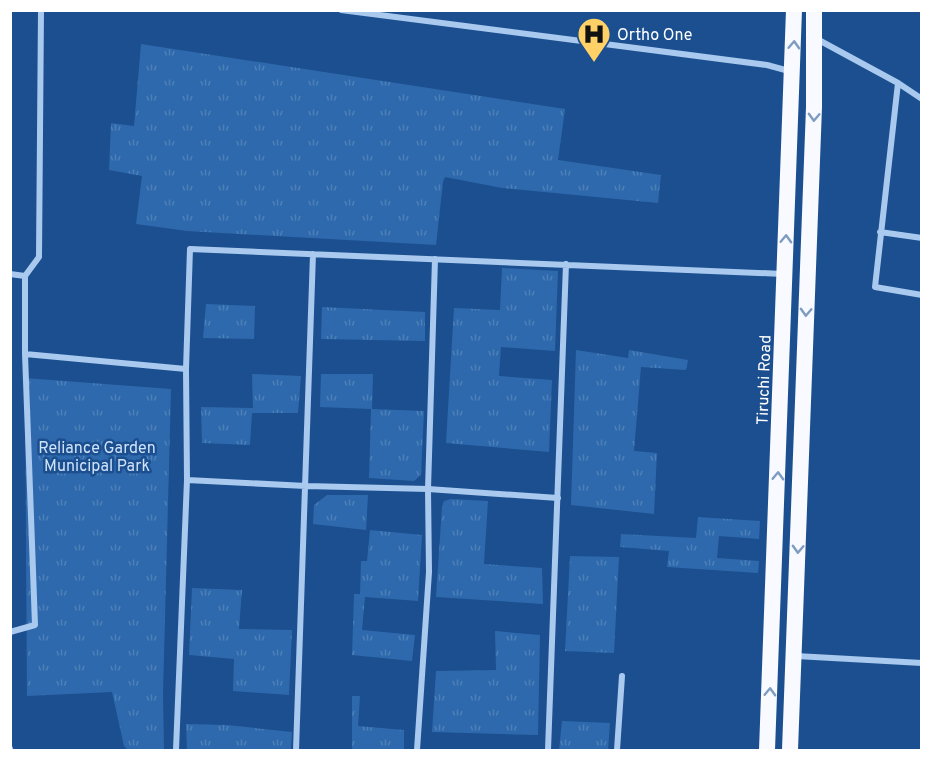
<svg xmlns="http://www.w3.org/2000/svg" width="932" height="761" font-family="Overpass,sans-serif">
	<style>
		.grass { fill: url(#grass-tufts) }
		.lines { fill: none; stroke-linecap: round; stroke-linejoin: round }
		.path { stroke: #a9c9ee; stroke-width: 3; stroke-dasharray: 3 4.5; stroke-linecap: butt }
		.minor { stroke: #a9c9ee; stroke-width: 6 }
		.trunk { stroke: #f8faff; stroke-width: 16 }
		.oneway { stroke: #7e9cc1 }
		.labels { text-anchor: middle; stroke-width: 5; stroke-linejoin: round; paint-order: stroke }
		.poi-label { font-size: 16px; fill: #fff; stroke: #1b4f8f; text-anchor: start }
		.street-label { font-size: 16px; fill: #fff; stroke: #1b4f8f }
		.park-label { font-size: 16px; fill: #cfe3fa; stroke: #1b4f8f }
	</style>
	<defs>
		<pattern id="grass-tufts" width="24" height="20" patternUnits="userSpaceOnUse" patternTransform="scale(1.5)"><rect width="24" height="20" fill="#2e69ad"/><path d="M3 7l-1-3M5 7V3M7 7l1-3M15 17l-1-3M17 17v-4M19 17l1-3" fill="none" stroke="#4d80b9"/></pattern>
	</defs>
	<rect width="100%" height="100%" fill="#1b4f8f"/>
	<!-- grass -->
	<path class="grass" d="M141 44 565 109 558 160 661 175 658 203 502 188 445 177 443 182 436 245 187 231 136 224 142 176 109 170 111 123 134 126Z
		M502 268 558 271 555 351 501 347 499 376 552 380 549 452 446 443 454 308 500 310Z
		M206 304 255 306 254 339 203 338Z
		M322 307 425 312V341L321 339Z
		M576 350 628 358 629 350 688 360 686 370 641 367 634 451 657 453 654 514 571 505Z
		M252 374 301 376 298 413H252L250 445 202 443 201 407 253 408Z
		M321 374H373L372 409 424 411 421 475 414 481 369 478 371 409 320 407Z
		M25 378 171 389 163 694 164 750H128L124 746 112 692 27 696Z
		M327 495H368L366 530 313 524 314 505Z
		M451 499 488 501 484 564 542 568 543 604 436 597 442 507 444 501Z
		M698 517 760 521 759 539 719 536 717 558 759 561 758 573 667 567 669 551 620 547 621 534 696 538Z
		M370 530 422 535 418 601 365 597 362 630 415 635 412 661 352 655 354 594H360L361 561H367Z
		M570 556 619 557 614 653 565 651Z
		M192 588 242 590 239 629 292 630 289 695 233 691 234 659 189 655Z
		M495 631 540 635 538 735 432 732 436 671 496 670Z
		M352 696H360L358 726 404 730V750H352Z
		M562 721 610 723 608 750H559Z
		M186 724 227 725 292 732 291 750H187Z"/>
	<g class="lines">
		<!-- path -->
		<path class="path" d="M11 747 12 750"/>
		<!-- minor -->
		<path class="minor" d="M341 10 767 65 789 71
			M815 38 898 83 922 99
			M898 83 875 287 922 295
			M880 232 922 238
			M10 274 25 276 39 257 41 10
			M25 354 186 369
			M187 480 306 486 428 489 558 498
			M10 632 35 625 25 354V276
			M796 656 922 663
			M176 750 187 480 186 369 190 249 783 274
			M296 750 313 254
			M417 750 429 572 428 489 435 259
			M548 750 566 264
			M617 750 622 676"/>
		<!-- trunk -->
		<path class="trunk" d="M767 750 794 10
			M790 750 814 107V10"/>
	</g>
	<!-- one-way arrows -->
	<defs><path id="oneway-chevron" d="M-2-3.5L2.5 0L-2 3.5" fill="none" stroke-width="1.6" stroke-linecap="round" stroke-linejoin="round" transform="scale(1.5)"/></defs>
	<g class="oneway">
		<use href="#oneway-chevron" transform="translate(794 45) rotate(-87)"/>
		<use href="#oneway-chevron" transform="translate(814 117) rotate(92)"/>
		<use href="#oneway-chevron" transform="translate(786 239) rotate(-88)"/>
		<use href="#oneway-chevron" transform="translate(806 312) rotate(92)"/>
		<use href="#oneway-chevron" transform="translate(778 476) rotate(-88)"/>
		<use href="#oneway-chevron" transform="translate(798 549) rotate(92)"/>
		<use href="#oneway-chevron" transform="translate(770 692) rotate(-88)"/>
	</g>
	<!-- icons -->
	<defs>
		<symbol id="hospital-pin" viewBox="-11 -11 22 30"><path d="M0 17L-7.5 6A9.5 9.5 0 1 1 7.5 6Z" fill="#ffd166" stroke="#1b4f8f"/><path d="M-5-5h3v3.5h4V-5h3V5h-3V1.5h-4V5h-3Z" fill="#111"/></symbol>
	</defs>
	<g fill-rule="evenodd">
		<use href="#hospital-pin" x="575" y="15" width="38" height="52"/>
	</g>
	<g class="labels">
		<!-- poi labels -->
		<g class="poi-label">
			<text x="617" y="40">Ortho One</text>
		</g>
		<!-- street labels -->
		<g class="street-label">
			<text transform="translate(763 380) rotate(-88)" y="6">Tiruchi Road</text>
		</g>
		<!-- park labels -->
		<g class="park-label">
			<text x="97" y="453">Reliance Garden<tspan x="97" dy="18">Municipal Park</tspan></text>
		</g>
	</g>
	<!-- border -->
	<rect width="932" height="761" fill="none" stroke="#ffffff" stroke-width="24"/>
</svg>
